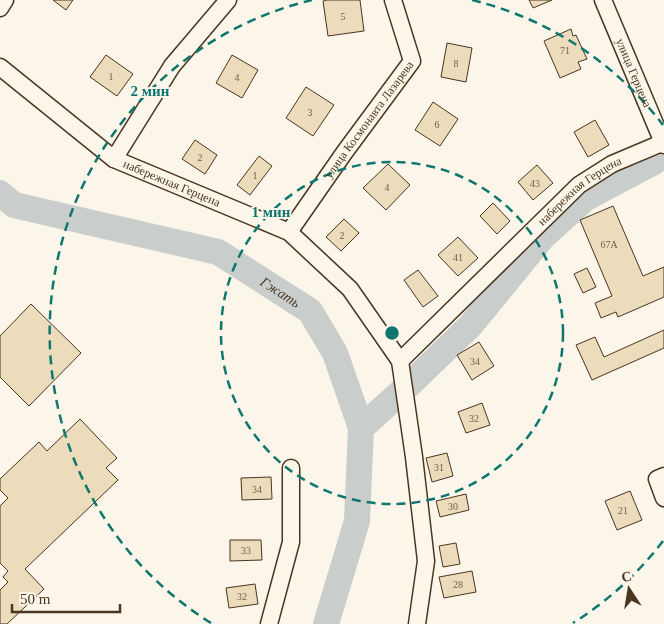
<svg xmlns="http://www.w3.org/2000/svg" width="664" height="624" font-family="Georgia,serif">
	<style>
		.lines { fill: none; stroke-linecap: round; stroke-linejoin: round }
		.river { stroke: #c9cecd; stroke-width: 26 }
		.building { fill: #ecdcbc; stroke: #4a3520 }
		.minor-casing { stroke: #4a3520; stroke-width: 19 }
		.minor { stroke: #fbf6e9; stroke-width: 16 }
		.ring { fill: none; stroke: #0f766e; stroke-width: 2.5; stroke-dasharray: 9 6 }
		.labels { text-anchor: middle; stroke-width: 4; stroke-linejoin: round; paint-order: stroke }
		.number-label { font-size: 10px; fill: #725f47 }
		.street-label { font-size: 12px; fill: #4a3520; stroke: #fbf6e9 }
		.water-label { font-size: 14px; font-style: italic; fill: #4a3520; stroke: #fbf6e9 }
		.centre { fill: #0f766e; stroke: #fbf6e9; stroke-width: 2.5 }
		.ring-label { font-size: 15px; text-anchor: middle; font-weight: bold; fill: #0f766e; stroke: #fbf6e9; stroke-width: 4; stroke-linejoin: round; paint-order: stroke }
	</style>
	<rect width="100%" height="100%" fill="#fbf6e9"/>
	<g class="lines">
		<!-- river -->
		<g class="river">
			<path id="s1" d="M0 193 14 205 218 252 310 311 335 353 361 428 357 521 326 624"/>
			<path d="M361 428 412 382 470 326 542 238 586 198 654 162"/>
		</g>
	</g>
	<!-- building -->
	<path class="building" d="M53 0H73L66 10Z
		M327 0H360L364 31 328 36 323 1Z
		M529 0H552L533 8Z
		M571 29 573 36 576 35 587 59 578 62 581 69 560 78 544 41Z
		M447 43 472 48 466 82 441 77Z
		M106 55 133 74 117 96 90 77Z
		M232 55 258 70 242 98 216 83Z
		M306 87 334 105 313 136 286 118Z
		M433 102 458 119 440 146 415 130Z
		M595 120 609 145 588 157 574 132Z
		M195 140 217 155 205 174 182 159Z
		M259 156 272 166 250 195 237 185Z
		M388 164 410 185 386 210 363 188Z
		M537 165 553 183 533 200 518 182Z
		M493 203 510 221 497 234 480 216Z
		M613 206 643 276 664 267V297L618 317 616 312 601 318 595 303 612 296 580 220Z
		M344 219 359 233 341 251 326 237Z
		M458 237 478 258 458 276 438 255Z
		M587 268 596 287 583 293 574 274Z
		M418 270 438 296 423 307 404 280Z
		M31 304 81 353 29 406 0 377V336Z
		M664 330V348L592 380 576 345 595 337 604 357Z
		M479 342 494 366 472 380 457 355Z
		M482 403 490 425 466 433 458 412Z
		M80 419 117 458 106 468 118 480 25 569 44 589 7 624H0V590L8 582 3 577 8 571 0 563V506L8 498 0 490V479L39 442 47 451Z
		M447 453 453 476 432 482 426 458Z
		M271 477 272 499 242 500 241 478Z
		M630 491 642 520 617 530 605 501Z
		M466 494 469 510 440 517 436 501Z
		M230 540H261L262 560 230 561Z
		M456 543 460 564 443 567 439 546Z
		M472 571 476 592 444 598 439 577Z
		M255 584 258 604 229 608 226 588Z"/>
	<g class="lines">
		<defs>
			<g id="minor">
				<path id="s2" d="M603 0 664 145"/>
				<path d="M0 8 5 0"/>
				<path id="s3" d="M0 67 114 159 289 232 350 289 400 361 414 457 426 561 417 624"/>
				<path d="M114 159 172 66 228 0"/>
				<path id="s4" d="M289 232 344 153 412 61 393 0"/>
				<path id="s5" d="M400 361 579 185 612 164 664 142"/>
				<path d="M664 476 657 479 664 498"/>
				<path d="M269 624 291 542V468"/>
			</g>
		</defs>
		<!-- minor casing -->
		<use href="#minor" class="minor-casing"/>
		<!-- minor -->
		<use href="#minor" class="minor"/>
	</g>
	<!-- distance rings -->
	<g class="ring">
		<circle cx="392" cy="333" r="171"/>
		<path d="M663 541A342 342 0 0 1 573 623M211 623A342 342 0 0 1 312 0M472 0A342 342 0 0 1 663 125"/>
	</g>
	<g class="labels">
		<!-- number labels -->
		<g class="number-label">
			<text x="343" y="20">5</text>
			<text x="565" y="54">71</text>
			<text x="456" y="67">8</text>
			<text x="111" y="80">1</text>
			<text x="237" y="81">4</text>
			<text x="310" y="116">3</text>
			<text x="437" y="128">6</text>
			<text x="200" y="161">2</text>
			<text x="255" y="179">1</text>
			<text x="535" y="187">43</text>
			<text x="387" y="191">4</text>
			<text x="342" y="239">2</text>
			<text x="609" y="248">67А</text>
			<text x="458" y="261">41</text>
			<text x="475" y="365">34</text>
			<text x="474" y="422">32</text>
			<text x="439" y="471">31</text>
			<text x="257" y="493">34</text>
			<text x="453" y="510">30</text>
			<text x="623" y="514">21</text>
			<text x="246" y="554">33</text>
			<text x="458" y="588">28</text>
			<text x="242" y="600">32</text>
		</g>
		<!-- street labels -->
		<g class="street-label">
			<text dy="4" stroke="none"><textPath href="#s2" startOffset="79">улица Герцена</textPath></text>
			<text dy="4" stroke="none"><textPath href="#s4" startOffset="138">улица Космонавта Лазарева</textPath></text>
			<text dy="4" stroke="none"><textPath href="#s3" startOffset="209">набережная Герцена</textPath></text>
			<text dy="4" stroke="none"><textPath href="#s5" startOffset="248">набережная Герцена</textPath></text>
		</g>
		<!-- water labels -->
		<g class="water-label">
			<text dy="5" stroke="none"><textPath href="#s1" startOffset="302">Гжать</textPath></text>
		</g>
	</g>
	<circle cx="392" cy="333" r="8" class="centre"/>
	<g class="ring-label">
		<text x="150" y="96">2 мин</text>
		<text x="271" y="217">1 мин</text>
	</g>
	<!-- north arrow -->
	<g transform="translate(629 589) rotate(348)" stroke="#fbf6e9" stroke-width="4" paint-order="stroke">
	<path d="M0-4L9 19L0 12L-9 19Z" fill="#4a3520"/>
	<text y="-8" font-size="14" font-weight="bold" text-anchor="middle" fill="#4a3520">С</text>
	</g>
	<!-- scale -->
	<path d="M12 604v8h108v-8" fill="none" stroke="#4a3520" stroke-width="2.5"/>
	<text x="20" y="604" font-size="15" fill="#4a3520" stroke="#fbf6e9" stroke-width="4" paint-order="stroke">50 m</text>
</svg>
